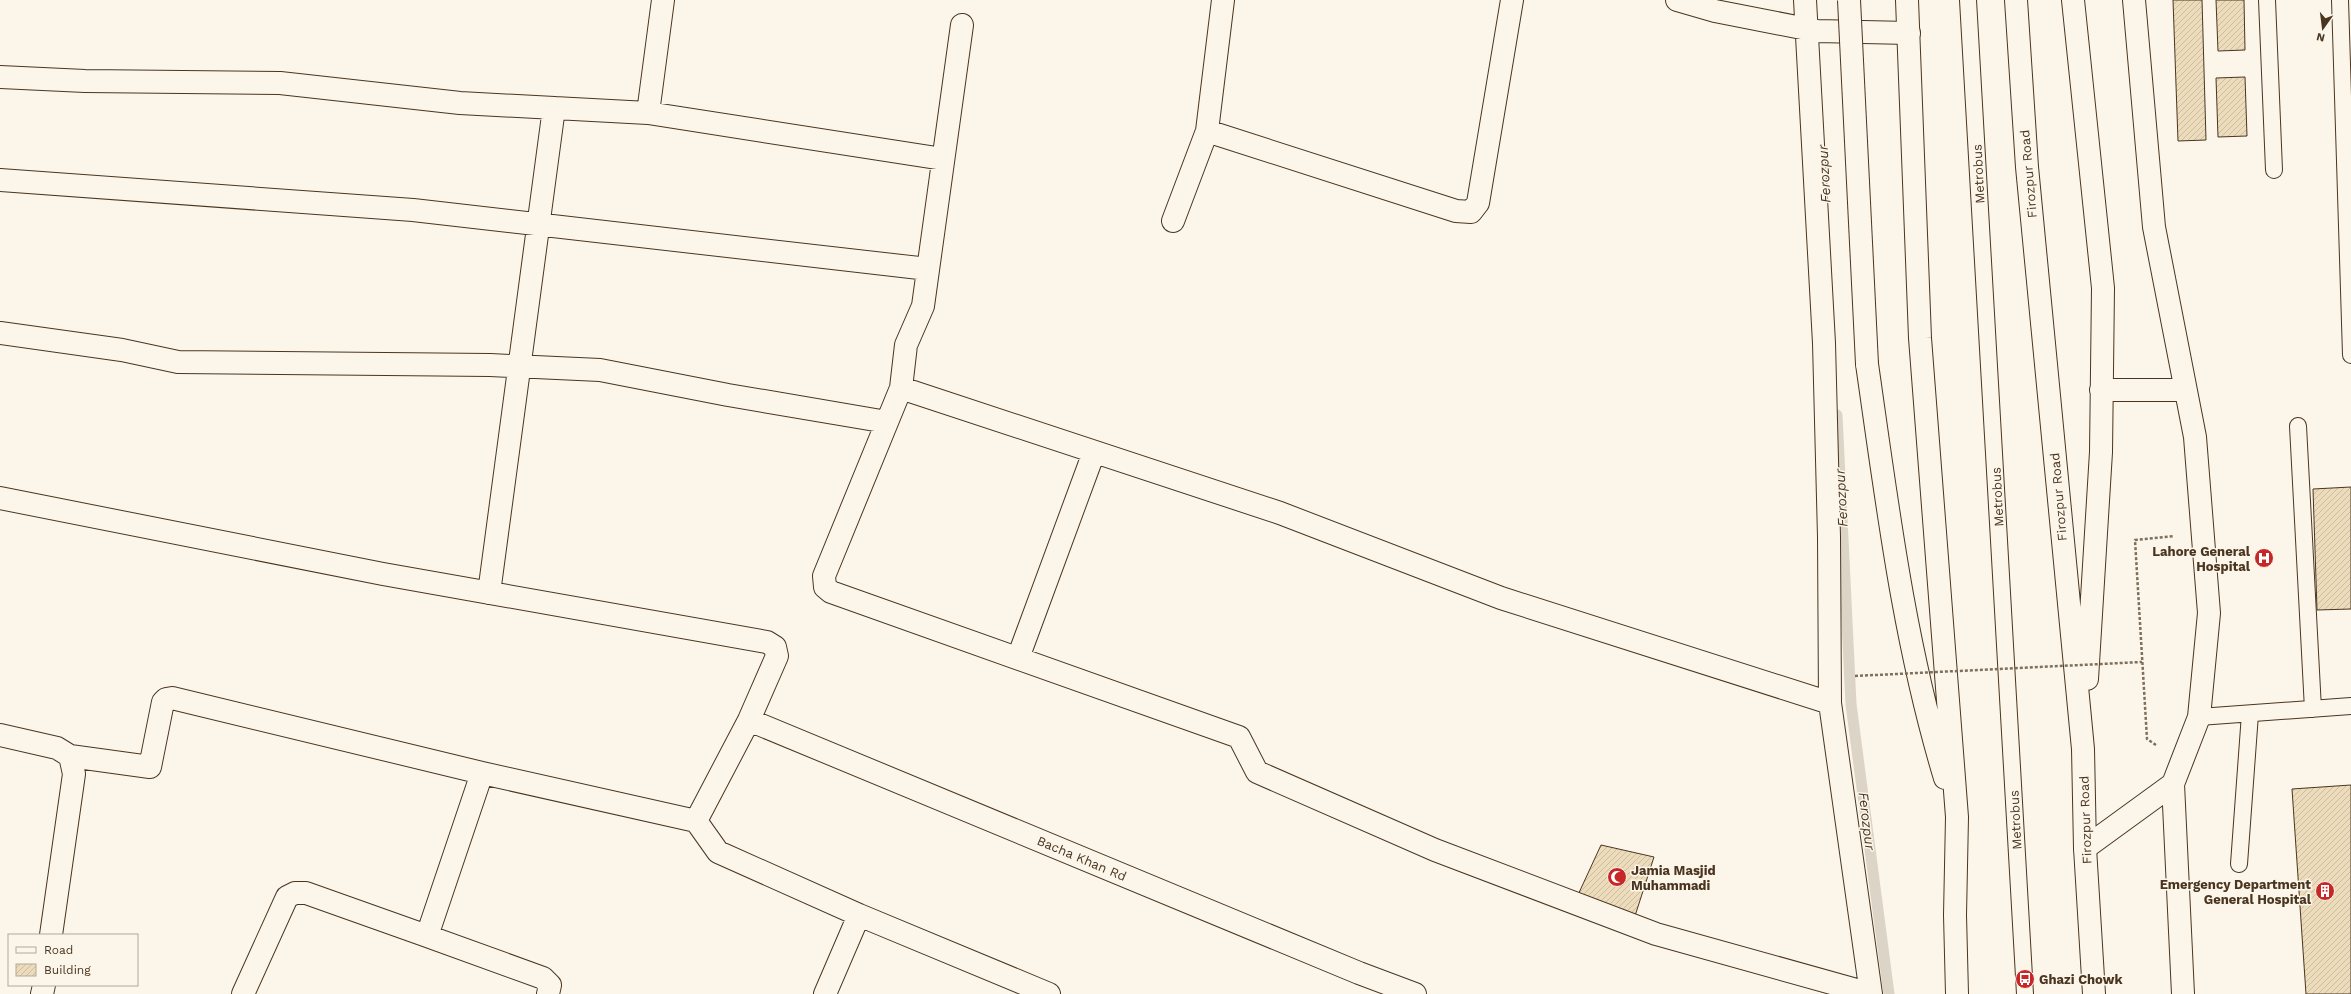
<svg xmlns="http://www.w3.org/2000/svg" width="2351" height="994" font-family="'Work Sans',sans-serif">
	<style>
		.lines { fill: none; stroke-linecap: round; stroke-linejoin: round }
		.stream { stroke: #dcd4c6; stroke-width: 11 }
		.building { fill: url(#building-hatch); stroke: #4a3520 }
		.lane-casing { stroke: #4a3520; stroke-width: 18 }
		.street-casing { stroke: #4a3520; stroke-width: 24 }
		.secondary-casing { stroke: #4a3520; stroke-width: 24 }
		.primary-casing { stroke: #4a3520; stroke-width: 24 }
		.path { stroke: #7f6f5c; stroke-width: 2.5; stroke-dasharray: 3 2; stroke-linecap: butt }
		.lane { stroke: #fbf6e9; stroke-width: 16 }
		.street { stroke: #fbf6e9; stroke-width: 22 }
		.secondary { stroke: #fbf6e9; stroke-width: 22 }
		.primary { stroke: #fbf6e9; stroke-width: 22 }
		.primary-bridge-casing { stroke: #4a3520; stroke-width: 24; stroke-linecap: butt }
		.path-bridge { stroke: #7f6f5c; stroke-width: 2.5; stroke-dasharray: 3 2; stroke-linecap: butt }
		.primary-bridge { stroke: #fbf6e9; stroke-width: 22 }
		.labels { text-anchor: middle; stroke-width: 3; stroke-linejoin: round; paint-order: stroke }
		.street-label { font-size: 13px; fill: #4a3520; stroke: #fbf6e9 }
		.poi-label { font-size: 13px; font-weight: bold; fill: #4a3520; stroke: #fbf6e9; text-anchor: end }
		.water-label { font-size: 14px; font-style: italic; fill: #4a3520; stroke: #fbf6e9 }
	</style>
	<defs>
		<pattern id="building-hatch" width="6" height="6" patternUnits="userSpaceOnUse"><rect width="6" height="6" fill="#ecdcbc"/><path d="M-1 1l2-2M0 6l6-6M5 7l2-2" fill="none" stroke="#ccbda1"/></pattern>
	</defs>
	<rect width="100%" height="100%" fill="#fbf6e9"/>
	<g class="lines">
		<!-- stream -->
		<path class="stream" d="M1837 415 1851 704 1889 994"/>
	</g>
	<!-- building -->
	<path class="building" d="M2173 0H2202L2206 140 2178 141Z
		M2216 0H2244L2245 50 2218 51Z
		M2245 77 2247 136 2218 137 2216 78Z
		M2351 487V609L2317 610 2313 489Z
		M2351 785V994H2306L2292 789Z
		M1601 845 1654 857 1634 919 1577 897Z"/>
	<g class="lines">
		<defs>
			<path id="lane" d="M1968 0 2025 994
				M2267 0 2274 170
				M2340 0 2351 355
				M2298 426 2313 709
				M2199 717 2351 706
				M2239 864 2250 714"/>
			<path id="street" d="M1677 0 1715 11 1817 31 1909 33
				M1805 0 1824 343 1829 537 1830 703 1871 994
				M962 25 923 306 906 345 901 388 1280 513 1501 598 1830 703
				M0 77 85 81 280 83 460 103 648 113 943 159
				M648 113 663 0
				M1207 131 1456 211 1471 212 1478 203 1512 0
				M0 180 413 210 928 269
				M1173 221 1207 131 1223 0
				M0 333 122 350 178 362 490 365 600 370 728 395 887 422
				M901 388 824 576 825 587 831 592 1239 737 1257 772 1435 850 1656 934 1871 994
				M0 498 383 574 767 642 775 647 777 656 749 720 696 821 482 773 172 698 166 699 163 702 150 767 70 756 57 748 0 735
				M489 593 554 108
				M1018 658 1094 452
				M749 720 1359 973 1415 994
				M696 821 718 852 859 915 1049 994
				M51 935 74 774 70 756
				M427 936 543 978 550 985 548 994
				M42 994 44 985
				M243 994 287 897 295 893H306L427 936 482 773
				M825 994 859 915"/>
			<path id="secondary" d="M2173 784 2183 994
				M2085 848 2173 784 2199 717 2209 613 2195 437 2154 227 2134 0"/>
			<path id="primary" d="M1907 0 1920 338 1957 817 1955 915 1957 994
				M2016 0 2027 167 2083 749 2085 848 2094 994
				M2073 0 2103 288 2101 452 2087 679
				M1867 364C1887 503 1904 643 1945 778
				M2101 390H2185"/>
		</defs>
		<!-- lane casing -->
		<use href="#lane" class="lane-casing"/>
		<!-- street casing -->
		<use href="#street" class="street-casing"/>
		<!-- secondary casing -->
		<use href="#secondary" class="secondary-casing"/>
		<!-- primary casing -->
		<use href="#primary" class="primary-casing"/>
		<!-- path -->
		<path class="path" d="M2156 745 2147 739 2135 540 2174 536"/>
		<!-- lane -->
		<use href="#lane" class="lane"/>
		<!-- street -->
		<use href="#street" class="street"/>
		<!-- secondary -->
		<use href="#secondary" class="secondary"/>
		<!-- primary -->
		<use href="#primary" class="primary"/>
		<defs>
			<path id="primary-bridge" d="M1849 0 1867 364"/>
		</defs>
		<!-- primary-bridge casing -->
		<use href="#primary-bridge" class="primary-bridge-casing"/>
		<!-- path-bridge -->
		<path class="path-bridge" d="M1855 676 2142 662"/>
		<!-- primary-bridge -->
		<use href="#primary-bridge" class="primary-bridge"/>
	</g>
	<!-- icons -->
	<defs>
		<symbol id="hospital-disc" viewBox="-11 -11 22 22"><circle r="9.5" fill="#c62828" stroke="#fbf6e9"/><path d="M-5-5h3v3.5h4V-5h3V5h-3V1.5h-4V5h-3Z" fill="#fff"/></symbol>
		<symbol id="mosque-disc" viewBox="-11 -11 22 22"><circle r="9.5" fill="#c62828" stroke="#fbf6e9"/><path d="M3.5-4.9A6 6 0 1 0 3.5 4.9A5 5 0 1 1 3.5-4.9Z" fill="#fff"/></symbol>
		<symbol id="building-disc" viewBox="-11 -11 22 22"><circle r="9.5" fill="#c62828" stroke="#fbf6e9"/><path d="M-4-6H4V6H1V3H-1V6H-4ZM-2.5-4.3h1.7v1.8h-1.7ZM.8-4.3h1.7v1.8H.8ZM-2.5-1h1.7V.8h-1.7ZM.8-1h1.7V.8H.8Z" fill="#fff"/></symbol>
		<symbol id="bus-disc" viewBox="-11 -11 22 22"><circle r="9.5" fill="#c62828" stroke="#fbf6e9"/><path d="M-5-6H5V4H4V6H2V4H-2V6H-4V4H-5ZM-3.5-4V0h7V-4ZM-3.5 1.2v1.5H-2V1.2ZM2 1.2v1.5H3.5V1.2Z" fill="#fff"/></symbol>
	</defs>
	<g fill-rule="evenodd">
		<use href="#hospital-disc" x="2253" y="547" width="22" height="22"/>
		<use href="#mosque-disc" x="1606" y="866" width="22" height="22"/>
		<use href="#building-disc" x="2314" y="880" width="22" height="22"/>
		<use href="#bus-disc" x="2014" y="968" width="22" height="22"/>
	</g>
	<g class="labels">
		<!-- street labels -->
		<g class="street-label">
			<text transform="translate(1978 174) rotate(-93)" y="5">Metrobus</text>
			<text transform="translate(2028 174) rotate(-95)" y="5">Firozpur Road</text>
			<text transform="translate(1997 497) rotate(-93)" y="5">Metrobus</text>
			<text transform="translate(2058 497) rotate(-95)" y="5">Firozpur Road</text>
			<text transform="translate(2015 820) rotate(-93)" y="5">Metrobus</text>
			<text transform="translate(2085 820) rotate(-92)" y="5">Firozpur Road</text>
			<text transform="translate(1082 858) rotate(23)" y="5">Bacha Khan Rd</text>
		</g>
		<!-- poi labels -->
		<g class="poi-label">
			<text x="2250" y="556">Lahore General<tspan x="2250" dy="15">Hospital</tspan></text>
			<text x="1631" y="875" text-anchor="start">Jamia Masjid<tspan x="1631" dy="15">Muhammadi</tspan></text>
			<text x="2311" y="889">Emergency Department<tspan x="2311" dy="15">General Hospital</tspan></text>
			<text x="2039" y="984" text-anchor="start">Ghazi Chowk</text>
		</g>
		<!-- water labels -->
		<g class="water-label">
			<text transform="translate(1824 174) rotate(-93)" y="5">Ferozpur</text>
			<text transform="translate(1841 498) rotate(-93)" y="5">Ferozpur</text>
			<text transform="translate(1867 821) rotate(83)" y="5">Ferozpur</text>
		</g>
	</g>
	<!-- legend -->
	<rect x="8" y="934" width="130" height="52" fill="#fbf6e9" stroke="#b4a999"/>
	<rect x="16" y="947" width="20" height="6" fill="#fbf6e9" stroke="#b4a999"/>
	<text x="44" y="954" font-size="12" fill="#4a3520">Road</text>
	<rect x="16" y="964" width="20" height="12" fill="url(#building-hatch)" stroke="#b4a999"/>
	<text x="44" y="974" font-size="12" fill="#4a3520">Building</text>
	<!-- north arrow -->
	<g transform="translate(2323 28) rotate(194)" stroke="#fbf6e9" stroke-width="3" paint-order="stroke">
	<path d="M0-3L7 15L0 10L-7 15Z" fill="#4a3520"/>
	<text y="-6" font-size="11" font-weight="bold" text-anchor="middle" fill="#4a3520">N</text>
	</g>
</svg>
